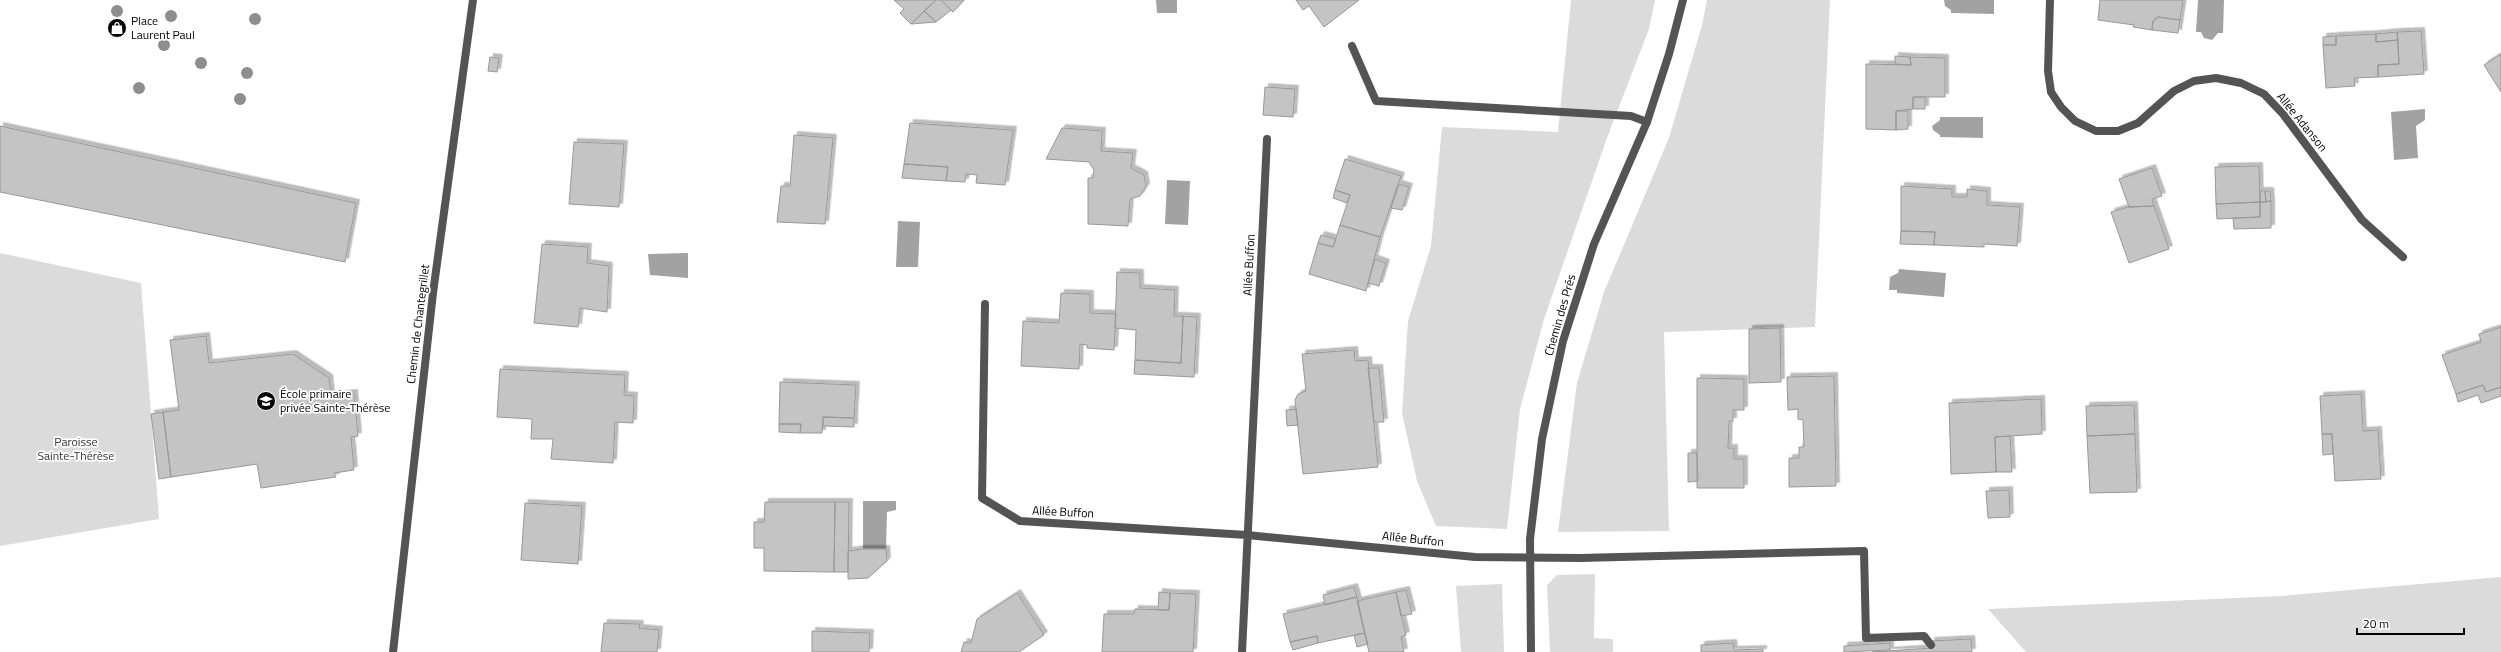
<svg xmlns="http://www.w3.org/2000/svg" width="2501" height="652" font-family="'Titillium Web',sans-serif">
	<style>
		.green { fill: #dbdbdb }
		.water { fill: #a2a2a2 }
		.building { fill: #c4c4c4; stroke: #989898; filter: url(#shadow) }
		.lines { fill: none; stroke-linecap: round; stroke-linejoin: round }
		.minor { stroke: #545454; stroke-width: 8 }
		.tertiary { stroke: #545454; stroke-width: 8 }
		.tree { fill: #8e8e8e }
		.labels { text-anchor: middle; stroke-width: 3.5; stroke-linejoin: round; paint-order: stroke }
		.poi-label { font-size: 12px; fill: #000; stroke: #fff; text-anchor: start }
		.street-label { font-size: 12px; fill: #000; stroke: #fff }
		.park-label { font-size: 12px; fill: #323232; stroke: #fff }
	</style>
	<defs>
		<filter id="shadow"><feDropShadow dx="3.5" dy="-3.5" stdDeviation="0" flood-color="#0004"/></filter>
	</defs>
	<rect width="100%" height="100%" fill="#fff"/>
	<!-- green -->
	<path class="green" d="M1571 0H1655L1649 29 1607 138 1544 319 1520 409 1507 529 1436 526 1417 481 1402 413 1408 321 1431 246 1442 127 1558 132Z
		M1707 0H1830L1815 327 1664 332 1669 531 1558 532 1577 383 1604 292 1669 138 1702 25Z
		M0 253 141 283 159 519 0 546Z
		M1595 574 1594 638 1613 639V652H1550L1547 585 1557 575Z
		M2501 577V652H2026L1988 609 2281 596Z
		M1502 584 1504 652H1461L1456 586Z"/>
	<!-- water -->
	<path class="water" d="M1156 0H1177V13H1157Z
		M1944 0H1994V14L1951 13V10L1945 6Z
		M2198 0H2224L2223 33H2218L2212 40 2204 38 2201 32H2196Z
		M2425 109V120L2416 126 2418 158 2394 160 2391 112Z
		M1940 117H1983V138L1940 137V135L1933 130 1932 126 1940 120Z
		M1167 180 1190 181 1188 225 1165 224Z
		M898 221 920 222 918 267H896Z
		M688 253V278L650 275 648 254Z
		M1899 269 1946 273 1944 297 1897 293V290H1889L1890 277 1898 273Z
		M863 501H896V510L887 512 886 549H863Z"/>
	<!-- building -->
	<path class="building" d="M894 0H936L911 24 900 13 904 9Z
		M936 0H941L951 10 936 22 924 11Z
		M941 0H964L953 12Z
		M1296 0H1359L1324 27 1309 6 1303 10Z
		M2100 0H2183L2180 20 2158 17 2153 21 2152 30 2133 27 2134 25 2098 20Z
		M924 11 936 22 911 24Z
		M2158 17 2180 20 2178 33 2152 30 2153 21Z
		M2421 31 2424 74 2378 77V65L2399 64 2397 32Z
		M2397 32 2398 40 2376 42V34Z
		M2376 34V42L2398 40 2399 64 2378 65V77L2354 78 2355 86 2326 88 2323 45H2336V36Z
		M2336 36V45H2323V37Z
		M2501 54V92L2484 65Z
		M1895 56 1910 57 1911 65 1895 64Z
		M490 57 499 58 497 72 488 71Z
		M1910 57 1945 58V97H1913V109L1896 111V130L1866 129V64L1911 65Z
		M1265 87 1295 89 1293 117 1263 115Z
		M1913 97H1925V109H1913Z
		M1896 111H1908V129L1896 130Z
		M910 123 1013 130 1005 185 976 183 977 175 966 174 965 182 946 181 948 167 904 164Z
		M0 126 356 203 345 262 0 192Z
		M1062 128 1102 131 1101 151 1133 153 1131 168 1144 175 1146 186 1140 196 1130 199 1128 226 1088 224V178H1093L1094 170 1089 162 1046 159Z
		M794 135 833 138 825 224 777 222 781 186H790Z
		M574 142 624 144 619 207 569 204Z
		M1345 159 1401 176 1380 237 1340 225 1350 195 1335 190Z
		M904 164 948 167 946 181 902 178Z
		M2259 166 2260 202 2216 204 2215 167Z
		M2152 168 2162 196 2152 199 2154 206 2129 207 2119 179Z
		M1399 184 1409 187 1402 210 1391 208Z
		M1901 186 1952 189V197H1967V189L1987 191V205L2020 207 2017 246 1984 244V247L1934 245 1935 232 1901 231Z
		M1335 190 1350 195 1347 203 1333 198Z
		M2260 191H2265L2266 202H2260Z
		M2265 191H2270L2271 201 2266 202Z
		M2271 201V228L2234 229 2233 218 2260 217V202Z
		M2260 202V217L2217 219 2216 204Z
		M2154 206 2169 249 2129 263 2111 212 2128 207Z
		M1340 225 1380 237 1366 291 1309 274 1318 243 1333 247Z
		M1901 231 1935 232 1934 245 1900 244Z
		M1321 235 1336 239 1333 247 1318 243Z
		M542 244 588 247 587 263 609 266 607 312 580 308 578 327 534 323Z
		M1375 259 1386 263 1379 286 1368 283Z
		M1117 272 1140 273V288L1175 290 1174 316H1183L1181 363 1135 360 1136 330 1115 328Z
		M1061 293 1090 294V313L1116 314 1114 350 1087 348V345L1080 344 1079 369 1021 366 1023 321 1059 323Z
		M1183 316 1197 317 1194 377 1134 374 1135 360 1181 363Z
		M2501 327V387L2486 392 2483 385 2456 394 2442 355 2481 342 2479 334Z
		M1780 328 1781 382 1749 383V329Z
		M206 336 209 363 293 354 329 378 331 395 354 393 358 436 351 437 354 470 334 473 336 477 261 488 257 464 171 477 163 412 179 410 170 340Z
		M1354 350 1355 361 1368 360 1378 467 1303 474 1295 400 1298 394 1306 391 1302 354Z
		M1368 368H1379L1384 422H1374Z
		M500 369 625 375 624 395 634 396 633 423 615 422 613 463 551 459 553 439H531L532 419 497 417Z
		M1834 376 1836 486 1789 487V458H1799V447H1804L1803 420 1798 419V409L1788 410 1787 377Z
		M1697 378 1744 379V410H1733V421H1729L1728 448H1734V459H1744V488H1697Z
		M780 382 856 385 854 418 823 417 822 433H800L801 424H779Z
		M2483 385 2486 392 2501 387V396L2481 403 2478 395 2458 402 2456 394Z
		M2361 394 2363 431 2378 430 2381 479 2335 481 2332 434H2322L2320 396Z
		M2041 399 2042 434 1995 437 1996 472 1951 474 1949 403Z
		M2134 405 2135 434 2087 436 2086 406Z
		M1296 409 1298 425 1287 426 1286 410Z
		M163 412 171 477 159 479 151 414Z
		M823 417 854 418V427L823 426Z
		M779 424H801L800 433 779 432Z
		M2135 434 2137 492 2090 493 2087 436Z
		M2322 434H2332L2333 454 2323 455Z
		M2010 436 2012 472H1996L1995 437Z
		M1688 453H1697L1698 481 1688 482Z
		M2009 490 2010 517 1988 518 1986 491Z
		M765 502H835L834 572 764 571V548H754V522H764Z
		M835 502H849L848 572H834Z
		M525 503 582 506 578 564 521 560Z
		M863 549H886L887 561 868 578 848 579V551Z
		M1354 587 1357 597 1325 605 1323 595Z
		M1406 590 1412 614 1401 616 1396 592Z
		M1159 592 1170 593 1169 610H1158Z
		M1396 592 1406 635 1401 637 1404 652H1369L1357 601Z
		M1017 593 1044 635 1019 652H961L964 642 971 643 977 619Z
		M1170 593 1196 594 1193 652H1102L1104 614H1134L1135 609 1169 610Z
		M1357 597 1365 633 1318 643 1317 636 1290 642 1283 614Z
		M604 623 640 624 639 628 659 630 657 652H601Z
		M812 631 870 633 869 652H812Z
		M1365 633 1368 644 1357 647 1354 635Z
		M1317 636 1318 643 1293 650 1290 642Z
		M1971 639 1972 652H1872L1932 648 1931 641Z
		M1733 643 1734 650 1763 649V652H1701V645Z
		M1890 643V650L1844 652V646Z"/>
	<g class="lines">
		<!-- minor -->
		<path class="minor" d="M2050 0 2048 71 2051 92 2061 107 2075 121 2096 131H2118L2138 123 2174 91 2194 81 2216 78 2241 83 2264 94 2283 114 2362 220 2403 257
			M1352 46 1376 101 1631 116 1647 122
			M985 304 982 498 1020 521 1247 535 1475 557 1580 558 1864 551 1866 638 1924 636 1931 645
			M393 652 433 293 473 0
			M1242 652 1267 139"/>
		<!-- tertiary -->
		<path class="tertiary" d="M1531 652 1530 539 1542 439 1563 341 1594 244 1647 122 1669 54 1683 0"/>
	</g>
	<!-- trees -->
	<g class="tree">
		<circle cx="117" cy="11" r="6"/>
		<circle cx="171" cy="16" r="6"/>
		<circle cx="255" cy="19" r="6"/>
		<circle cx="164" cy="45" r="6"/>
		<circle cx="201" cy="63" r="6"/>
		<circle cx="247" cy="73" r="6"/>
		<circle cx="139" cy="88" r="6"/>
		<circle cx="240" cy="99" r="6"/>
	</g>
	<!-- icons -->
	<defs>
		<symbol id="shop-disc" viewBox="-11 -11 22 22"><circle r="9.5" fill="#000" stroke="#fff"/><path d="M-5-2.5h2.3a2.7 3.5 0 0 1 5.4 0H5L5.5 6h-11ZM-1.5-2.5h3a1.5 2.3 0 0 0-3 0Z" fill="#fff"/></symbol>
		<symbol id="school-disc" viewBox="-11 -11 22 22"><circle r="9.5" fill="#000" stroke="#fff"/><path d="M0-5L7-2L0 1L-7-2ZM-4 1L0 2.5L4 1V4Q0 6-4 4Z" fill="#fff"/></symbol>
	</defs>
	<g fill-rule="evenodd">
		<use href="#shop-disc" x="106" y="17" width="22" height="22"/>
		<use href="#school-disc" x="255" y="390" width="22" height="22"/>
	</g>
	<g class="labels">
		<!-- poi labels -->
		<g class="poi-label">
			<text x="131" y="25">Place<tspan x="131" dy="14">Laurent Paul</tspan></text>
			<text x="280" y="398">École primaire<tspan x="280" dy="14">privée Sainte-Thérèse</tspan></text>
		</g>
		<!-- street labels -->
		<g class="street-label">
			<text transform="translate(2302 122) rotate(51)" y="4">Allée Adanson</text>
			<text transform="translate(1249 265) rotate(-87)" y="4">Allée Buffon</text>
			<text transform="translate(1560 315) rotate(-74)" y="4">Chemin des Prés</text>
			<text transform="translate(418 324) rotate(-83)" y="4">Chemin de Chantegrillet</text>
			<text transform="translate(1063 512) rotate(3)" y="4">Allée Buffon</text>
			<text transform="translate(1413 539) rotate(6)" y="4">Allée Buffon</text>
		</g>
		<!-- park labels -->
		<g class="park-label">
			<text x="76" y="446">Paroisse<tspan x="76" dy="14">Sainte-Thérèse</tspan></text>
		</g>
	</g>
	<!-- scale -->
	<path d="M2357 628v6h107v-6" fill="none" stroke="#000000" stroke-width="2"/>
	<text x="2363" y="628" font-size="12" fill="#000000" stroke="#ffffff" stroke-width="3" paint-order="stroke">20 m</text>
</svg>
